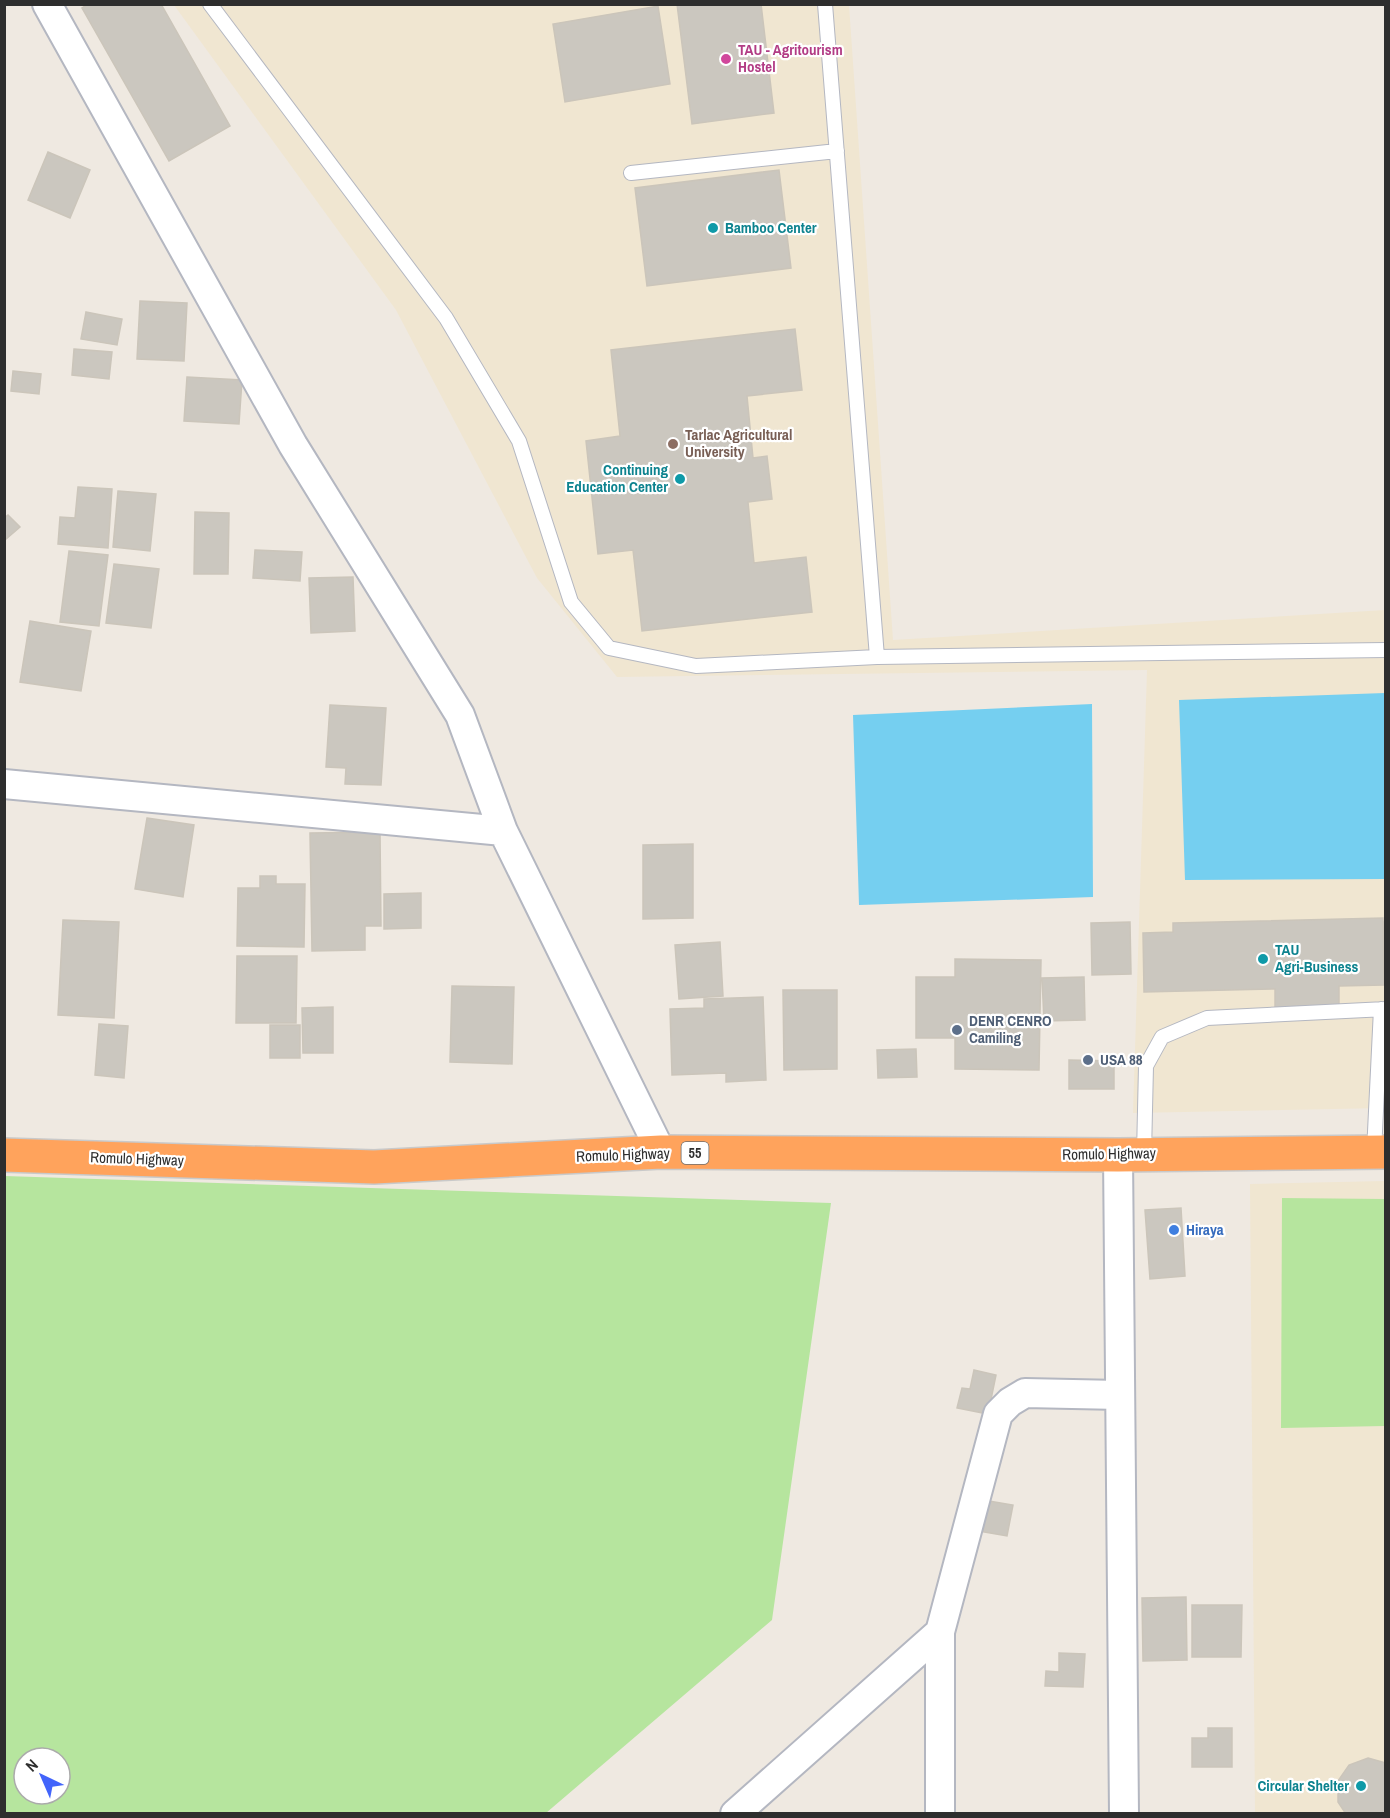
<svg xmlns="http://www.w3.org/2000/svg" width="1390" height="1818" font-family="'Archivo Narrow',sans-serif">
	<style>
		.education { fill: #f0e6d1 }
		.green { fill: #b6e59e; fill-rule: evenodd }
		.water { fill: #75cff0 }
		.building { fill: #cbc7bf; stroke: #cbc5ba; stroke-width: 1.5 }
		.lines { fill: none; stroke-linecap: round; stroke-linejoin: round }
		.lane-casing { stroke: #b4b7c1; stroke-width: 16 }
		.street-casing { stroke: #b4b7c1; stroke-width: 32 }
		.highway-casing { stroke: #c9c9c9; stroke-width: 36 }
		.lane { stroke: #fff; stroke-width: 14 }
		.street { stroke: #fff; stroke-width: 28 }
		.highway { stroke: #ffa35c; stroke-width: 33 }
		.hotel-dot { fill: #d1479c; stroke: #fff; stroke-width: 2 }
		.culture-dot { fill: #0f9aa8; stroke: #fff; stroke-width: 2 }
		.education-dot { fill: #8d6e63; stroke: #fff; stroke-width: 2 }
		.service-dot { fill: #5c6f8a; stroke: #fff; stroke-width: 2 }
		.shop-dot { fill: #3f7fe0; stroke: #fff; stroke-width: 2 }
		.labels { text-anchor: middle; stroke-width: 4.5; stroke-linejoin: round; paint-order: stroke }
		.shield { fill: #fff; stroke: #6d6d6d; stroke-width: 1.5 }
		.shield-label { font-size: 14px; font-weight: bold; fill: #2e2e2e }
		.hotel-label { font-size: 15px; font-weight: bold; fill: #b23c85; stroke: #fff; text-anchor: start }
		.culture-label { font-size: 15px; font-weight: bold; fill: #0d838f; stroke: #fff; text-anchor: start }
		.education-label { font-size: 15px; font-weight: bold; fill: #785e54; stroke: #fff; text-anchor: start }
		.service-label { font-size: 15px; font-weight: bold; fill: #4e5e75; stroke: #fff; text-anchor: start }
		.street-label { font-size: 15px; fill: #2e2e2e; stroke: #fff }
		.shop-label { font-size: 15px; font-weight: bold; fill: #366cbe; stroke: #fff; text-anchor: start }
	</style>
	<rect width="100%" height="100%" fill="#efe9e1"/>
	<!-- education -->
	<path class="education" d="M174 5H849L893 640 1385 610V1108L1133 1113 1147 670 617 677 537 578 396 310Z
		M1385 1181V1813H1255L1250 1184Z"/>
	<!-- green -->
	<path class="green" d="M5 1176 831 1203 772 1620 546 1813H5ZM24 1758H60V1794H24Z
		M1282 1198 1385 1199V1426L1281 1428Z"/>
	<!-- water -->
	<path class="water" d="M1385 693V879L1185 880 1179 700Z
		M1092 704 1093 897 859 905 853 715Z"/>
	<!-- building -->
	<path class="building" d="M88 4H161L230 126 169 161 82 8Z
		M677 4H761L774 113 692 124Z
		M658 6 670 84 565 102 553 24Z
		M48 152 90 170 70 218 28 200Z
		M779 170 791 268 647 286 635 188Z
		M140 301 187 303 184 361 137 359Z
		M86 312 122 319 117 345 81 339Z
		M795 329 802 390 747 396 753 458 767 456 772 499 748 502 754 563 806 557 812 612 642 631 633 550 598 554 586 441 620 436 611 350Z
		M74 349 112 352 109 379 72 375Z
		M13 371 41 374 39 394 11 391Z
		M187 377 242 380 239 424 184 421Z
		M78 487 112 489 108 548 58 544 60 517 75 518Z
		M118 491 156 494 150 551 113 547Z
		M195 512 229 513 228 574H194Z
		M8 515 20 527 5 540 4 518Z
		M255 550 302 552 300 581 253 578Z
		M69 551 108 555 99 626 60 622Z
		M114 564 159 569 151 628 106 623Z
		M353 577 355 631 311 633 309 578Z
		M30 621 91 631 81 691 20 682Z
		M330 705 386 708 381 785 345 784 346 768 326 767Z
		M147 818 194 825 183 897 135 889Z
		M380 832 381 926H365V950L312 951 310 833Z
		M693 844V918L643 919V845Z
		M260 876H276V884H305L304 947 237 946 238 888H260Z
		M421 893V928L384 929V894Z
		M1383 918 1384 985 1339 986V1006L1275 1007V989L1144 992 1143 933 1173 932V923Z
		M63 920 119 922 114 1018 58 1015Z
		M1130 922 1131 974 1092 975 1091 923Z
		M1383 922H1386L1385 977Z
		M720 942 723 996 679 999 675 945Z
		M237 956H297L296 1023H236Z
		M955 959 1041 960 1039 1070 955 1069V1038H916V977H955Z
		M1084 977 1085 1020 1044 1021 1042 978Z
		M452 986 514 987 512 1064 450 1062Z
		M783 990H837V1069L784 1070Z
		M763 997 766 1080 726 1082V1073L672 1075 670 1009 704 1008V999Z
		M333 1007V1053H303L302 1008Z
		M99 1024 128 1026 124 1078 95 1075Z
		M270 1025H300V1058H270Z
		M916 1049 917 1077 878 1078 877 1050Z
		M1069 1060 1114 1061V1089H1069Z
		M1181 1208 1185 1276 1150 1279 1145 1210Z
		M974 1370 996 1375 988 1414 957 1408 962 1388 970 1389Z
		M983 1500 1013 1505 1007 1536 978 1531Z
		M1186 1597 1187 1660 1143 1661 1142 1598Z
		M1192 1605H1242L1241 1657H1192Z
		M1059 1653 1085 1654 1083 1687 1045 1686 1046 1671 1059 1672Z
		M1208 1728H1232V1767H1192V1738H1208Z
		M1368 1758 1386 1763V1814H1346L1338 1802V1781L1349 1765Z"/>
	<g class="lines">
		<defs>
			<path id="lane" d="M210 4 446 318 519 441 571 602 609 648 696 666 877 657 1386 650
				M825 4 877 657
				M631 173 837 151
				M1374 1152 1381 1009
				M1144 1154 1146 1066 1162 1037 1207 1018 1386 1009"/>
			<path id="street" d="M47 4 293 445 460 715 503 831 661 1152
				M4 784 503 831
				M1118 1155 1124 1814
				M735 1814 940 1632
				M940 1814V1632L998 1414 1010 1402 1025 1393 1120 1395"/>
			<path id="highway" d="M4 1155 374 1167 661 1152 1118 1155 1386 1152"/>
		</defs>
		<!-- lane casing -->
		<use href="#lane" class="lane-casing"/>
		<!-- street casing -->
		<use href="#street" class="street-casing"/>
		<!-- highway casing -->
		<use href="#highway" class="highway-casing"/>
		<!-- lane -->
		<use href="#lane" class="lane"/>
		<!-- street -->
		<use href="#street" class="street"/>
		<!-- highway -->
		<use href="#highway" class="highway"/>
	</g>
	<!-- markers -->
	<circle class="hotel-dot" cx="726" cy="59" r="6"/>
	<g class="culture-dot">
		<circle cx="713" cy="228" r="6"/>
		<circle cx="680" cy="479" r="6"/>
		<circle cx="1263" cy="959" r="6"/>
		<circle cx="1361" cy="1786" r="6"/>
	</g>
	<circle class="education-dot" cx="673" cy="444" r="6"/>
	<g class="service-dot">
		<circle cx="957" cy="1030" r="6"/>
		<circle cx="1088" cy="1060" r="6"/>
	</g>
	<circle class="shop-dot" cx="1174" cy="1230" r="6"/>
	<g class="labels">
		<!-- shield labels -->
		<rect class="shield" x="681.5" y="1142" width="27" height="22" rx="4.5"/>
		<g class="shield-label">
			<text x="695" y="1158">55</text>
		</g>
		<!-- hotel labels -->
		<g class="hotel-label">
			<text x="738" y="55">TAU - Agritourism<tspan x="738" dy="17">Hostel</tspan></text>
		</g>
		<!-- culture labels -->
		<g class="culture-label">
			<text x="725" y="233">Bamboo Center</text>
			<text x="668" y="475" text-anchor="end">Continuing<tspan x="668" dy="17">Education Center</tspan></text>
			<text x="1275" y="955">TAU<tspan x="1275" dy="17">Agri-Business</tspan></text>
			<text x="1349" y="1791" text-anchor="end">Circular Shelter</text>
		</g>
		<!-- education labels -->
		<g class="education-label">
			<text x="685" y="440">Tarlac Agricultural<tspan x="685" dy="17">University</tspan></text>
		</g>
		<!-- service labels -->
		<g class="service-label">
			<text x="969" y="1026">DENR CENRO<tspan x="969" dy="17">Camiling</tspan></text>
			<text x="1100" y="1065">USA 88</text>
		</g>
		<!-- street labels -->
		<g class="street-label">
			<text transform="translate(1109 1154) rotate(-1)" y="5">Romulo Highway</text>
			<text transform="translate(623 1155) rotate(-2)" y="5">Romulo Highway</text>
			<text transform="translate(137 1159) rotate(2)" y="5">Romulo Highway</text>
		</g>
		<!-- shop labels -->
		<g class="shop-label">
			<text x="1186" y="1235">Hiraya</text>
		</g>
	</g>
	<!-- border -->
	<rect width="1390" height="1818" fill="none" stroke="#2e2e2e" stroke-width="12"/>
	<!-- north arrow -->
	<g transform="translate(42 1776) rotate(316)"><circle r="28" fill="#ffffff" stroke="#ababab" stroke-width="1.5"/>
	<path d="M0-4.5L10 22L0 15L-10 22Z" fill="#4264fb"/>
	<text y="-9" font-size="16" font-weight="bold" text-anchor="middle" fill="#2e2e2e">N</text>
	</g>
</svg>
